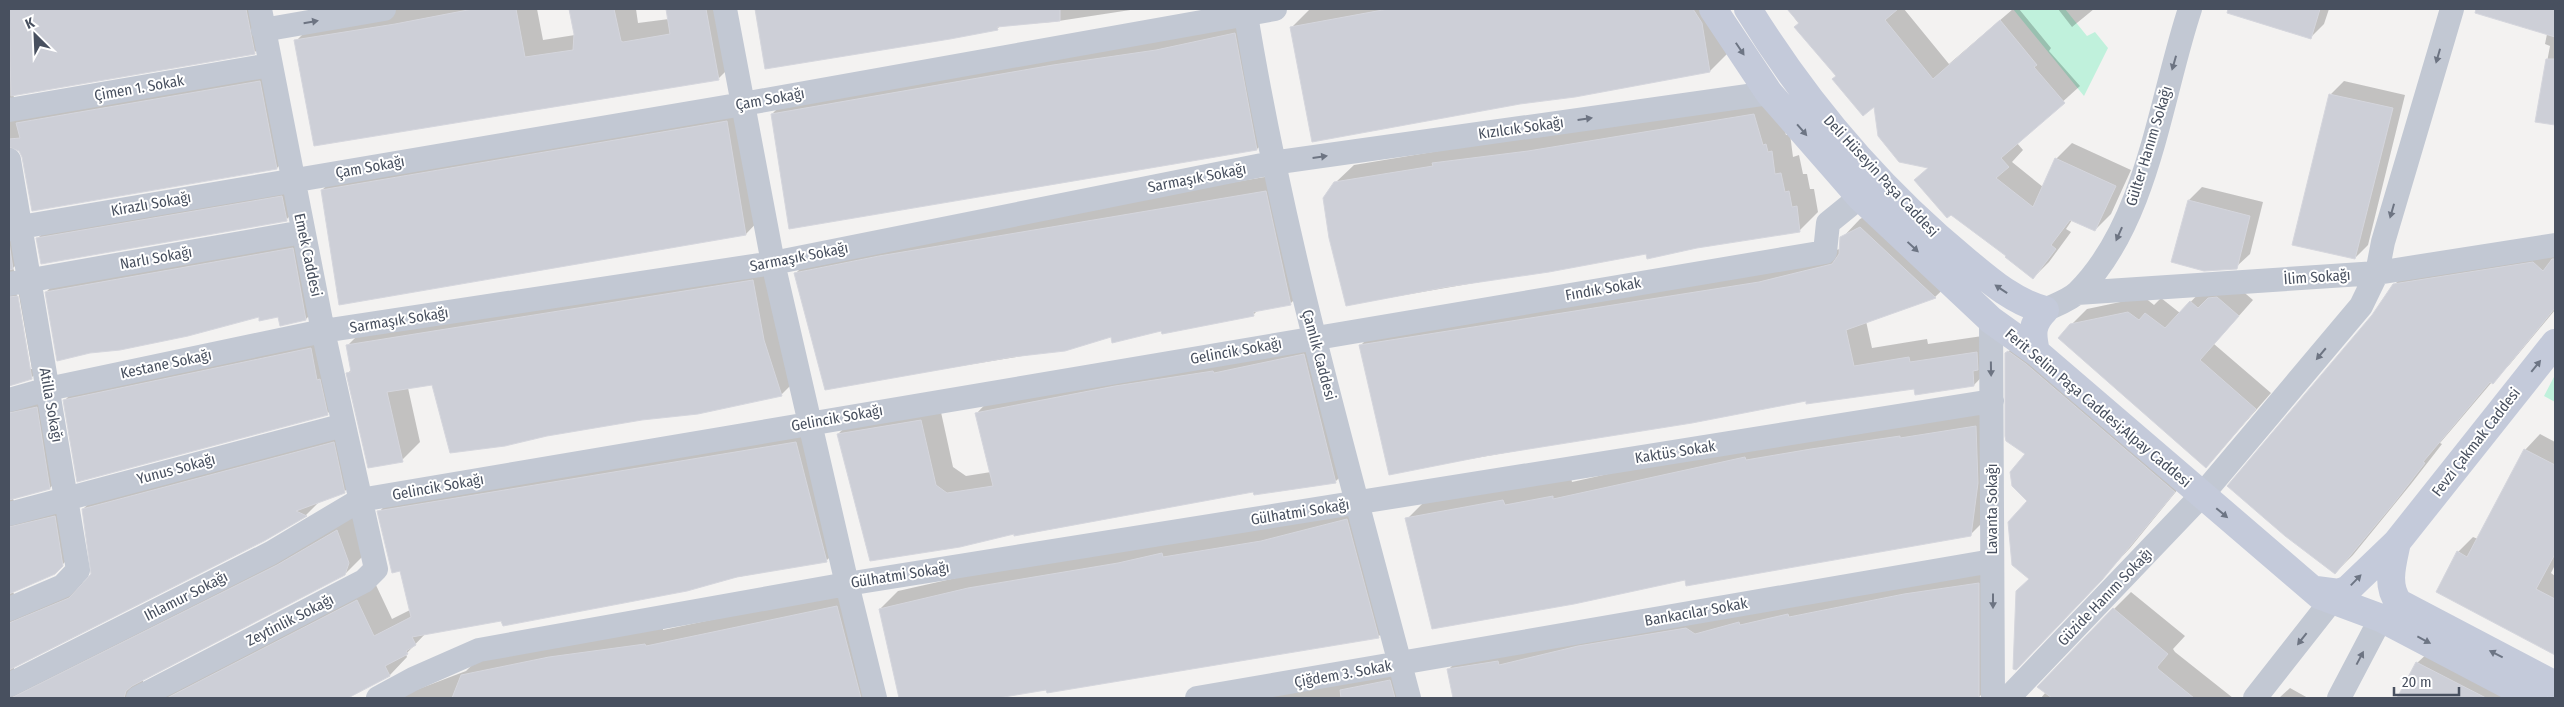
<svg xmlns="http://www.w3.org/2000/svg" width="2564" height="707" font-family="'Fira Sans Condensed',sans-serif">
	<style>
		.green { fill: #c0f1dc }
		.shadow { fill: #0003; fill-rule: evenodd }
		.building { fill: #cdcfd7; stroke: #d5d6dd }
		.lines { fill: none; stroke-linecap: round; stroke-linejoin: round }
		.street { stroke: #c2c8d3; stroke-width: 24 }
		.secondary { stroke: #c4cada; stroke-width: 28 }
		.oneway { fill: #6d7482 }
		.oneway2 { fill: #6d7584 }
		.labels { text-anchor: middle; stroke-width: 4; stroke-linejoin: round; paint-order: stroke }
		.street-label { font-size: 15px; fill: #48505f; stroke: #fff }
	</style>
	<rect width="100%" height="100%" fill="#f3f2f1"/>
	<!-- green -->
	<path class="green" d="M2013 9H2065L2087 36 2095 32 2108 48 2084 96Z
		M2555 375V402L2544 396Z"/>
	<!-- shadow -->
	<path class="shadow" d="M9 9H266L272 35 254 53 13 94 15 101 277 64 294 151 277 168 21 151 13 144 30 251 13 268 49 361 31 378 9 386ZM16 290H18L32 369H29Z
		M394 9H537L543 40 575 35 571 9H636L638 23 669 19 667 9H728L737 60 719 78 296 41 314 23Z
		M755 9H1137L1052 22 1000 26 997 29 766 67Z
		M1310 9H1720L1728 53 1710 71 1292 27Z
		M1788 9H1904L1949 64 2013 9H2019L2051 48 2049 51 2080 86 2017 143 2023 150 2012 162 2043 187 2056 159 2072 143 2131 170 2111 214 2095 230 2072 220 2066 229 2071 232 2049 262 2033 278 1929 167 1875 105 1837 76Z
		M2058 9H2094L2072 27Z
		M2252 9H2329L2324 24 2311 37 2249 18Z
		M2479 9H2555V124L2536 121 2550 46 2545 44 2547 34 2478 12Z
		M1253 16 1275 131 1257 149 790 228 772 114 790 96Z
		M2344 81 2405 95 2368 245 2355 258 2331 94Z
		M1771 96 1781 127H1784L1786 135 1790 134 1793 157 1799 155 1803 174H1807L1810 189H1814L1818 212 1800 230 1647 253 1347 305 1335 183 1354 165Z
		M744 104 763 216 746 234 322 190 340 173Z
		M1283 174 1308 286 1291 303 1259 309 1253 315 1112 336 1065 349 826 388 796 273 813 256 897 239Z
		M300 179 304 201 286 220 37 239 56 220Z
		M2202 187 2263 202 2250 254 2236 267 2189 200Z
		M1879 209 1954 279 1935 297 1866 321 1872 348 1927 339 1928 344 1996 334 1992 366 1974 385 1915 388 1807 400 1390 473 1361 345 1379 327 1779 264 1840 249 1842 238 1860 219Z
		M311 230 324 301 306 319 46 292 65 274Z
		M2555 248V310L2510 364 2492 382 2440 443 2442 444 2411 484 2353 555 2335 573 2373 316 2394 285 2412 267Z
		M771 263 799 377 781 395 433 384 408 388 420 442 402 460 348 373 352 369 347 346 365 328Z
		M2233 283 2253 300 2214 344 2271 393 2206 467 2071 325 2087 309 2144 297 2154 305 2161 298 2180 313 2206 286Z
		M328 331 345 396 327 414 65 400 82 383Z
		M2025 335 2192 472 2130 548 2034 650 2027 454 2006 354Z
		M1322 337 1353 464 1336 481 1254 490 1015 532 838 434 856 417 939 403 953 467 966 476 991 472 977 413 994 395Z
		M54 390 67 470 50 488 13 499 17 507 72 499V555L54 573 13 592 18 602 33 605 90 579 93 568 83 509 101 492 351 425 362 474 344 492 320 501 306 515 264 540 14 666V673L356 514 363 556 345 574 143 679V686L375 583 392 619 410 610 401 570 379 512 396 494 813 425 844 543 826 561 426 633 406 654 407 657 390 675 345 698H9V395Z
		M1994 409 1988 517 1970 535 1686 578 1407 519 1425 501 1571 478 1572 482 1764 439Z
		M2540 434 2555 442V565L2551 573 2555 576V654L2437 591 2458 552 2473 537 2478 539 2525 450Z
		M1365 502 1396 619 1378 637 992 698H900L880 609 898 591 987 571Z
		M1996 565 1997 679 1979 697 1455 698 1448 670 1466 652Z
		M854 590 883 698H395L466 671 479 658 663 627V630Z
		M2131 592 2185 636 2173 649 2175 652 2233 698H2041L2114 609Z
		M2430 651 2517 698H2398L2417 663Z
		M1408 663 1418 698H1187Z
		M2290 688 2308 698H2279Z"/>
	<!-- building -->
	<path class="building" d="M9 9H246L255 54 11 96Z
		M473 9H516L525 57 573 50 574 34 569 9H614L621 41 623 42 670 34 666 9H706L719 80 314 146 294 40 395 24Z
		M755 9H1060V21L997 27 998 30 950 39 765 69Z
		M1388 9H1693L1702 23 1710 72 1575 97 1520 104 1312 142 1290 27Z
		M1787 9H1898L1885 20 1933 79 2000 20 2037 65 2034 67 2065 103 2001 158 2009 167 1996 178 2033 207 2055 158 2116 186 2095 231 2070 220 2051 245 2056 249 2033 279 2005 257 2006 256 1951 215 1947 218 1914 180 1928 168 1899 162 1878 136 1874 107 1863 116 1832 79 1836 76 1794 27 1799 23Z
		M2228 9H2320L2311 39 2227 13Z
		M2476 9H2555V37L2475 13Z
		M1235 33 1257 150 789 229 771 114 1053 65 1156 50Z
		M2546 59H2555V125L2535 122Z
		M260 81 277 169 32 211 22 157 19 151 9 147V139L20 138 16 123Z
		M2329 94 2393 108 2355 259 2292 245Z
		M1754 114 1763 145 1766 144 1768 152 1772 151 1775 174 1781 173 1785 192 1789 191 1792 207 1797 206 1800 232 1697 248 1647 259 1646 254 1549 272 1446 287 1346 306 1329 238 1323 198 1334 182 1433 166 1432 163 1528 151Z
		M727 121 746 235 339 305 321 190Z
		M1266 191 1291 305 1253 312 1254 316 1162 334 1161 331 1112 343 1111 337 1065 351 1012 357 825 390 794 273 879 256Z
		M282 196 287 221 41 264 36 238Z
		M2188 200 2250 216 2237 269 2204 271 2171 262Z
		M1860 227 1936 298 1846 330 1854 366 1909 357 1910 362 1977 352 1978 370 1973 371 1974 386 1915 395 1914 389 1806 404V401L1692 423 1485 456 1389 475 1359 345 1759 282 1832 264 1839 254 1840 237Z
		M9 242 13 269 9 270Z
		M293 248 306 320 280 326 278 317 259 321V317L188 336 120 350 90 353 57 361 45 292Z
		M2552 259H2555V308L2493 384 2490 382 2423 462 2425 463 2394 503 2335 574 2285 536 2227 486 2372 315 2393 284 2533 262 2543 271Z
		M753 280 764 340 782 396 698 414 642 420 547 436 505 446 450 453 432 385 387 392 403 462 368 468 346 373 351 372 346 345Z
		M18 296 32 379 9 386V297Z
		M2217 297 2239 316 2200 360 2256 409 2206 468 2058 338 2070 324 2128 312 2139 320 2145 313 2165 328 2190 301 2198 308 2208 298Z
		M311 348 317 380 320 379 328 415 77 482 63 400Z
		M2008 351 2026 364 2175 492 2102 580 2016 670 2013 669 2016 591 2029 579 2012 565 2008 522 2027 501 2012 486 2010 472 2025 454 2006 441 2005 436V353Z
		M1304 354 1336 483 1254 495 1253 492 1014 536V534L960 547 870 561 837 434 921 420 936 485 947 493 993 486 975 413 1115 386 1213 371 1214 373Z
		M37 407 50 489 9 500V413Z
		M1976 426 1978 483 1971 536 1686 586 1685 580 1574 604 1432 629 1405 518 1503 500 1505 505 1553 496V499L1745 457 1746 460 1811 449 1900 436V438Z
		M334 442 345 493 296 511 307 516 264 541 9 670V623L69 598 91 574 82 509Z
		M796 442 827 562 737 577 687 591 503 626 501 621 412 637 416 645 406 651 408 654 385 666 390 676 348 698H167L357 600 374 636 411 617 400 571 392 573 377 511Z
		M2524 449 2555 465V554L2536 589 2555 599V655L2436 592 2457 551 2467 557Z
		M55 516 63 566 55 574 9 594V527Z
		M1347 519 1379 638 1047 693 1046 690 998 698H899L879 609 968 588 1118 563 1162 553 1163 557 1261 541Z
		M337 530 349 563 345 575 132 686 126 691 124 698H11L277 565Z
		M1979 583V698H1453L1447 669 1498 661 1499 665 1578 646 1686 628 1695 634 1739 622 1740 625 1788 614 1789 617 1904 594Z
		M837 606 861 698H452L461 675 549 657 645 644 646 646Z
		M2113 608 2168 654 2157 667 2158 669 2194 698H2052L2037 687Z
		M2416 662 2486 698H2397Z
		M1390 680 1395 698H1341L1340 690Z"/>
	<g class="lines">
		<!-- street -->
		<path class="street" d="M725 9 773 263 847 584 875 698
			M1245 9C1283 243 1349 469 1409 698
			M263 30 384 9
			M9 110 270 65
			M9 160 78 570 63 586 9 609
			M9 229 743 104 1275 9
			M9 284 303 232
			M2077 293 2377 273 2555 245
			M2045 310C2055 305 2070 300 2078 292 2148 222 2160 99 2190 9
			M1991 320 1993 698
			M9 400 48 389 323 331 773 263 1272 163 1769 93
			M9 514 344 425
			M9 685 271 553 360 500 1825 252 1828 223 1860 197
			M138 698 364 581 376 569 323 331 260 9
			M378 698 413 679 479 650 847 584 1992 401
			M1197 698 1992 561
			M2008 698 2202 495 2361 306 2377 273 2383 242 2452 9
			M2255 698 2332 600
			M2339 698 2381 618"/>
		<!-- secondary -->
		<path class="secondary" d="M1713 9 1769 93 1860 197 1991 320 2036 352 2319 595 2381 618 2533 698
			M1748 9C1806 103 1880 190 1965 260 1990 281 2014 302 2045 310 2031 324 2032 334 2036 352
			M2397 542C2393 562 2385 585 2399 603L2555 685
			M2316 590 2339 593 2348 589 2397 542 2555 343"/>
	</g>
	<!-- one-way arrows -->
	<defs><path id="oneway-solid" d="M-6-.8H1V-3.2L6.5 0L1 3.2V.8H-6Z" transform="scale(1.25)"/></defs>
	<g class="oneway">
		<use href="#oneway-solid" transform="translate(311 22) rotate(-10)"/>
		<use href="#oneway-solid" transform="translate(2438 56) rotate(106)"/>
		<use href="#oneway-solid" transform="translate(2174 63) rotate(106)"/>
		<use href="#oneway-solid" transform="translate(1585 119) rotate(-8)"/>
		<use href="#oneway-solid" transform="translate(1320 157) rotate(-8)"/>
		<use href="#oneway-solid" transform="translate(2392 211) rotate(106)"/>
		<use href="#oneway-solid" transform="translate(2119 234) rotate(114)"/>
		<use href="#oneway-solid" transform="translate(2321 354) rotate(130)"/>
		<use href="#oneway-solid" transform="translate(1991 369) rotate(89)"/>
		<use href="#oneway-solid" transform="translate(1993 601) rotate(90)"/>
		<use href="#oneway-solid" transform="translate(2302 639) rotate(128)"/>
		<use href="#oneway-solid" transform="translate(2360 658) rotate(-62)"/>
	</g>
	<g class="oneway2">
		<use href="#oneway-solid" transform="translate(1740 49) rotate(56)"/>
		<use href="#oneway-solid" transform="translate(1802 130) rotate(49)"/>
		<use href="#oneway-solid" transform="translate(1913 247) rotate(43)"/>
		<use href="#oneway-solid" transform="translate(2001 289) rotate(-146)"/>
		<use href="#oneway-solid" transform="translate(2536 366) rotate(-51)"/>
		<use href="#oneway-solid" transform="translate(2222 513) rotate(40)"/>
		<use href="#oneway-solid" transform="translate(2356 580) rotate(-46)"/>
		<use href="#oneway-solid" transform="translate(2424 640) rotate(28)"/>
		<use href="#oneway-solid" transform="translate(2496 654) rotate(-153)"/>
	</g>
	<g class="labels">
		<!-- street labels -->
		<g class="street-label">
			<text transform="translate(139 88) rotate(-10)" y="5">Çimen 1. Sokak</text>
			<text transform="translate(770 99) rotate(-10)" y="5">Çam Sokağı</text>
			<text transform="translate(1521 128) rotate(-8)" y="5">Kızılcık Sokağı</text>
			<text transform="translate(2149 146) rotate(-73)" y="5">Gülter Hanım Sokağı</text>
			<text transform="translate(370 167) rotate(-10)" y="5">Çam Sokağı</text>
			<text transform="translate(1881 176) rotate(47)" y="5">Deli Hüseyin Paşa Caddesi</text>
			<text transform="translate(1197 178) rotate(-11)" y="5">Sarmaşık Sokağı</text>
			<text transform="translate(151 204) rotate(-10)" y="5">Kirazlı Sokağı</text>
			<text transform="translate(308 255) rotate(78)" y="5">Emek Caddesi</text>
			<text transform="translate(799 257) rotate(-11)" y="5">Sarmaşık Sokağı</text>
			<text transform="translate(156 258) rotate(-10)" y="5">Narlı Sokağı</text>
			<text transform="translate(2317 277) rotate(-4)" y="5">İlim Sokağı</text>
			<text transform="translate(1603 289) rotate(-10)" y="5">Fındık Sokak</text>
			<text transform="translate(399 320) rotate(-9)" y="5">Sarmaşık Sokağı</text>
			<text transform="translate(1236 351) rotate(-10)" y="5">Gelincik Sokağı</text>
			<text transform="translate(1319 355) rotate(75)" y="5">Çamlık Caddesi</text>
			<text transform="translate(166 364) rotate(-12)" y="5">Kestane Sokağı</text>
			<text transform="translate(51 405) rotate(80)" y="5">Atilla Sokağı</text>
			<text transform="translate(2098 408) rotate(40)" y="5">Ferit Selim Paşa Caddesi;Alpay Caddesi</text>
			<text transform="translate(837 418) rotate(-10)" y="5">Gelincik Sokağı</text>
			<text transform="translate(2476 442) rotate(-52)" y="5">Fevzi Çakmak Caddesi</text>
			<text transform="translate(1675 452) rotate(-9)" y="5">Kaktüs Sokak</text>
			<text transform="translate(176 469) rotate(-15)" y="5">Yunus Sokağı</text>
			<text transform="translate(438 487) rotate(-10)" y="5">Gelincik Sokağı</text>
			<text transform="translate(1992 509) rotate(-90)" y="5">Lavanta Sokağı</text>
			<text transform="translate(1300 512) rotate(-9)" y="5">Gülhatmi Sokağı</text>
			<text transform="translate(900 575) rotate(-9)" y="5">Gülhatmi Sokağı</text>
			<text transform="translate(186 596) rotate(-27)" y="5">Ihlamur Sokağı</text>
			<text transform="translate(2105 597) rotate(-46)" y="5">Güzide Hanım Sokağı</text>
			<text transform="translate(1696 612) rotate(-10)" y="5">Bankacılar Sokak</text>
			<text transform="translate(290 620) rotate(-27)" y="5">Zeytinlik Sokağı</text>
			<text transform="translate(1343 674) rotate(-10)" y="5">Çiğdem 3. Sokak</text>
		</g>
	</g>
	<!-- border -->
	<rect width="2564" height="707" fill="none" stroke="#48505f" stroke-width="20"/>
	<!-- north arrow -->
	<g transform="translate(35 35) rotate(336)" stroke="#ffffff" stroke-width="4" paint-order="stroke">
	<path d="M0-4L9 19L0 12L-9 19Z" fill="#48505f"/>
	<text y="-8" font-size="14" font-weight="bold" text-anchor="middle" fill="#48505f">K</text>
	</g>
	<!-- scale -->
	<path d="M2394 687v8h65v-8" fill="none" stroke="#48505f" stroke-width="2.5"/>
	<text x="2402" y="687" font-size="15" fill="#48505f" stroke="#ffffff" stroke-width="4" paint-order="stroke">20 m</text>
</svg>
